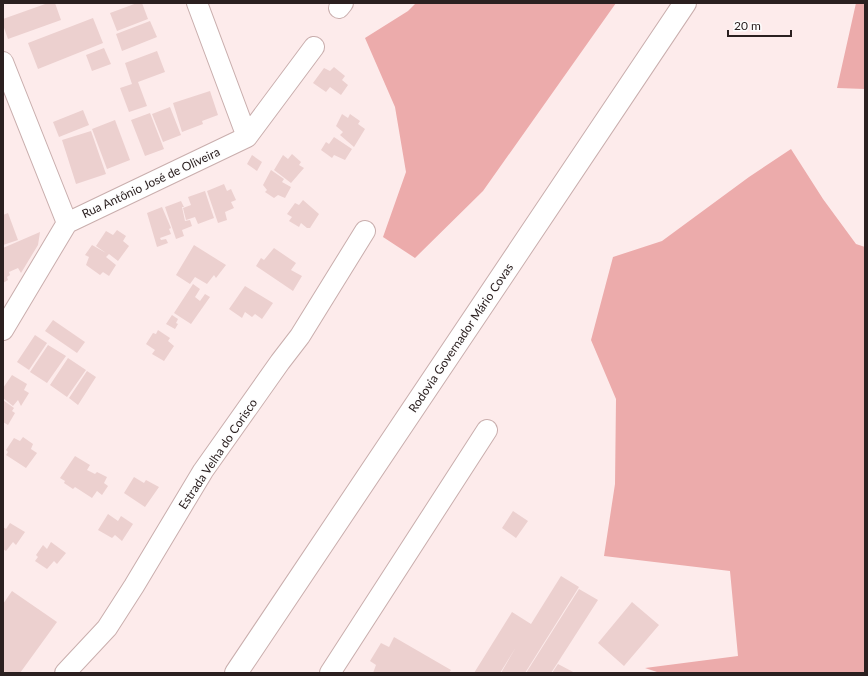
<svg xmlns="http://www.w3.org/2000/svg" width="868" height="676" font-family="Lato,sans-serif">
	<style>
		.green { fill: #ecabab }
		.building { fill: #ecd0cf }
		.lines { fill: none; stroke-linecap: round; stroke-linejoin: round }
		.minor-casing { stroke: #c9aead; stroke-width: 22 }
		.trunk-casing { stroke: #c9aead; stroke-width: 24 }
		.minor { stroke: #fff; stroke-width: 20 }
		.trunk { stroke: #fff; stroke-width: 22 }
		.labels { text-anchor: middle; stroke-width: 3; stroke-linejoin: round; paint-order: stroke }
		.street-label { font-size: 12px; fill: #2b2020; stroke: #fdfdfd }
	</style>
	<rect width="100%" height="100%" fill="#fdebeb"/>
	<!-- green -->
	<path class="green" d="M416 3H616L483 191 415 258 383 237 406 172 395 107 365 38 408 11Z
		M856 3H865V89L837 88Z
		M791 149 823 199 856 244 865 247V673H660L645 668 738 656 730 571 604 556 615 484 616 399 591 340 613 257 662 241 749 177Z"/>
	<!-- building -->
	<path class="building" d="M48 3H55L61 20 8 39 3 25V19Z
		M137 3H142L148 19 117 31 110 13Z
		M93 18 103 43 38 69 28 43Z
		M150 21 157 37 122 51 116 34Z
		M104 48 111 64 92 71 86 55Z
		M157 51 165 72 138 82 147 106 129 112 120 88 132 84 125 63Z
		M334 67 345 76 342 80 348 85 341 95 330 87 326 92 313 83 324 68 330 71Z
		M210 91 218 115 202 121 203 124 182 132 173 103Z
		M170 107 181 135 163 142 152 114Z
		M83 110 89 125 59 137 53 122Z
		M150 113 164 149 145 156 131 120Z
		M342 114 348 118 350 114 360 121 358 124 365 129 354 147 340 135 343 132 336 126Z
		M115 120 130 160 107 169 92 129Z
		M91 131 106 174 76 184 62 140Z
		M334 137 352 149 345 160 334 155 332 158 321 150 326 142 329 144Z
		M292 154 301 162 299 165 304 168 291 183 274 170 283 155 288 159Z
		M252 155 262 162 257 171 247 164Z
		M271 170 284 179 282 182 291 187 285 198 278 195 274 198 265 192 267 190 263 185Z
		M224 184 227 191 231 189 236 200 231 202 234 208 225 212 227 220 218 223 207 191Z
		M205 191 214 218 198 224 195 217 186 220 183 208 191 205 188 197Z
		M303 200 319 214 310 228H307L301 223 299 227 289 221 292 217 287 214 295 203 299 205Z
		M181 201 184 207H182L185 221 190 220 192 226 182 230 184 236 176 239 165 207Z
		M162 207 171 228 169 229 171 234 160 238 161 240 166 239 168 243 157 247 147 213Z
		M8 213 18 240 3 245V215Z
		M117 230 126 236 123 241 129 246 118 261 109 254 106 257 116 265 109 276 103 272 100 275 86 265 89 257 85 255 92 245 106 253 96 246 106 231 113 235Z
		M40 232 38 245 21 273 18 268 9 272 10 275 7 277 8 280 3 283V248Z
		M194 245 226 265 216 278 214 275 207 284 195 277 190 284 176 275Z
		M274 248 296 263 291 270 302 276 293 291 256 266 261 258 264 260Z
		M193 284 200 289 195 297 200 301 205 294 210 297 191 324 174 313Z
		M245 286 273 303 262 319 255 314 252 317 245 312 242 318 229 309Z
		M172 315 178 319 176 323 178 324 175 329 166 324Z
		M53 320 85 342 77 353 45 331Z
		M158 330 170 338 168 341 174 346 164 361 152 354 155 350 146 344 153 333 156 334Z
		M35 335 47 343 29 370 17 362Z
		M48 345 66 356 47 383 30 372Z
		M68 358 86 370 67 397 50 385Z
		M87 371 96 377 78 405 69 398Z
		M12 375 27 384 24 390 29 393 21 406 18 400 13 406 3 398V388Z
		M3 400 14 408 12 411 15 413 8 425 3 422Z
		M23 437 33 444 31 449 37 453 26 468 6 455 8 452 6 450 14 438 20 441Z
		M75 456 90 465 87 470 95 474 97 472 107 477 104 483 108 486 102 495 97 491 92 498 75 487 73 489 64 483 65 481 60 478Z
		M134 477 144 483 146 480 159 487 145 507 124 493Z
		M513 511 528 521 516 538 502 528Z
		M108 514 118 521 121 516 133 524 122 541 115 535 112 538 98 530Z
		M10 523 25 532 16 545 13 542 6 551 3 549V527L6 529Z
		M51 542 66 553 57 564 54 561 47 569 35 561 38 557 36 555 43 545 47 549Z
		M561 576 579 587 525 673H501L516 647 500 673H474L512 612 531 624Z
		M579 589 598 600 551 673H526Z
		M12 591 57 622 20 673H3V604Z
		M632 602 659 625 624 666 598 643Z
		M394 637 451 670 449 673H373L376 665 370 661 381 643 389 647Z
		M558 664 575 673H552Z"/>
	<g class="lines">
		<defs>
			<path id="minor" d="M197 3 247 137
				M339 8 343 3
				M3 62 67 223
				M3 330 67 223 247 137 314 47
				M65 673 107 628 134 586 203 471 280 362 300 336 365 231
				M330 673 487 430"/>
			<path id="trunk" d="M236 673 685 3"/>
		</defs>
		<!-- minor casing -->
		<use href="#minor" class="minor-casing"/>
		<!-- trunk casing -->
		<use href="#trunk" class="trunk-casing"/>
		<!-- minor -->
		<use href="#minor" class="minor"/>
		<!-- trunk -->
		<use href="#trunk" class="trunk"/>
	</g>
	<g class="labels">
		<!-- street labels -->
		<g class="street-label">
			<text transform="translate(151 183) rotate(-25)" y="4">Rua Antônio José de Oliveira</text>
			<text transform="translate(461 338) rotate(-56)" y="4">Rodovia Governador Mário Covas</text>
			<text transform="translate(218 454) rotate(-56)" y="4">Estrada Velha do Corisco</text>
		</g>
	</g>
	<!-- border -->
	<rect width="868" height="676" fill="none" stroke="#2b2020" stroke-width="8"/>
	<!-- scale -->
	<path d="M728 30v6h63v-6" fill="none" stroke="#2b2020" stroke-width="2"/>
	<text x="734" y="30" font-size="12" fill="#2b2020" stroke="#fdfdfd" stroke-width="3" paint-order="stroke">20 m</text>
</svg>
